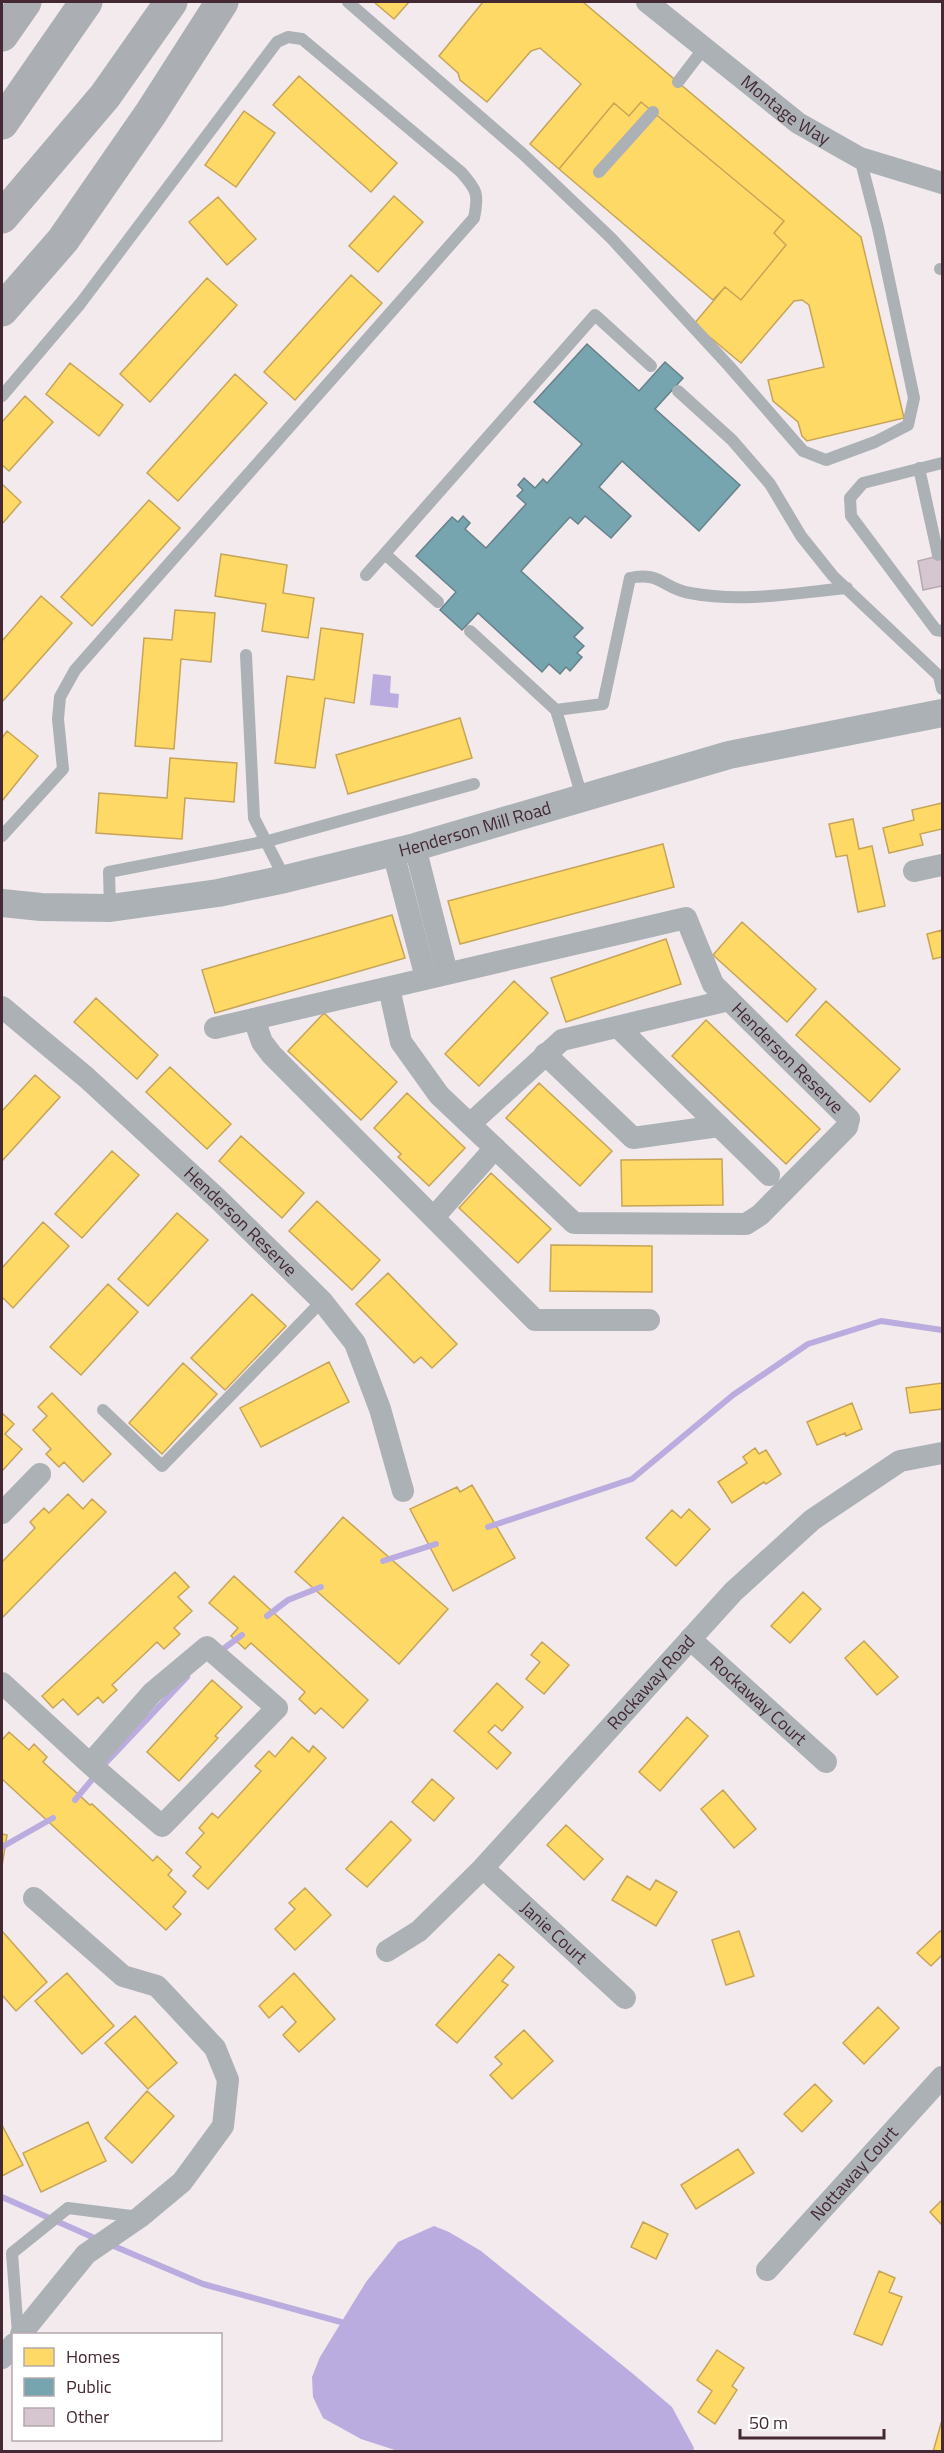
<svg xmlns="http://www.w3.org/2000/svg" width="944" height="2453" font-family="'Titillium Web',sans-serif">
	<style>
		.water { fill: #bbacdf }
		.homes { fill: #ffd966; stroke: #c7a457; stroke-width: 1.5 }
		.public { fill: #76a5af; stroke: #67808a; stroke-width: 1.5 }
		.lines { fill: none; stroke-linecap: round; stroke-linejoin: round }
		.stream { stroke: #bbacdf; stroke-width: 6 }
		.building { fill: #d6c6d0; stroke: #b7a9b2; stroke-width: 1.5 }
		.service { stroke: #acb1b6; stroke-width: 12 }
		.minor { stroke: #acb1b6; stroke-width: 22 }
		.tertiary { stroke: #acb1b6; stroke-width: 28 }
		.motorway { stroke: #abaeb2; stroke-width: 33 }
		.labels { text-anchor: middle; stroke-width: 6; stroke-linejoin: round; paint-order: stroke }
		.street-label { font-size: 18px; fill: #442833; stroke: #fff }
	</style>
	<rect width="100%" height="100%" fill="#f2eaec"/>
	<!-- water -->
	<path class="water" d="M373 674 391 676 390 693 399 694 398 708 370 705Z
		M434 2226 449 2232 481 2251 632 2373 672 2407 694 2448 693 2451H398L361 2439 323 2418 313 2397 312 2377 320 2357 366 2282 398 2242Z"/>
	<!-- homes -->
	<path class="homes" d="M374 2H409L394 19Z
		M483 2H583L861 237 904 418 807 441 802 436 798 422 773 401 768 380 824 367 809 305 802 300 794 301 741 363 694 324 725 287 741 300 786 245 774 233 784 221 641 102 629 116 614 103 559 169 530 144 581 84 540 48 531 51 487 102 460 80 458 73 439 56Z
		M299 76 397 163 371 192 273 105Z
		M641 102 784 221 774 233 786 245 741 300 725 287 713 300 559 169 614 103 629 116Z
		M244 111 275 133 236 187 205 165Z
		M394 196 423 222 378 272 349 246Z
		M218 197 256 239 227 265 189 222Z
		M351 275 382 303 295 400 264 372Z
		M207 278 237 305 150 402 120 374Z
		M70 363 123 405 99 436 46 394Z
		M235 374 267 403 178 501 147 473Z
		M25 396 53 422 9 471 2 465V422Z
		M2 484 21 502 2 524Z
		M149 500 180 528 92 626 61 597Z
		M221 554 287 565 283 593 314 598 308 638 262 631 266 604 215 596Z
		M41 596 72 623 2 702V641Z
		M175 610 215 613 211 662 181 659 174 749 135 746 144 638 172 640Z
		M321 628 363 634 354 703 325 698 315 768 275 763 287 676 314 680Z
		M460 718 472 758 348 794 336 755Z
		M7 731 38 756 2 801V738Z
		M170 758 237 763 234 802 185 798 182 839 96 833 99 793 167 798Z
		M942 803V829L920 834 923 845 889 853 883 828 914 820 912 810Z
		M853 819 859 849 872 846 885 906 858 912 847 855 836 857 829 824Z
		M663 844 674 887 460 944 448 901Z
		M392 915 405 958 215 1013 202 970Z
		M742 922 816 989 787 1022 713 955Z
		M942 930V957L933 959 927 934Z
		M666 939 681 984 566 1022 551 978Z
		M514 981 548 1013 479 1086 445 1054Z
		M96 998 158 1055 137 1079 74 1022Z
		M826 1001 900 1069 870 1102 796 1035Z
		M324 1013 397 1082 361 1120 288 1051Z
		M706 1020 820 1129 786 1164 672 1056Z
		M170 1067 231 1124 207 1149 146 1092Z
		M35 1075 60 1097 2 1161V1111Z
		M539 1083 612 1151 580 1186 506 1118Z
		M407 1093 465 1148 429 1186 398 1157 401 1154 374 1128Z
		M241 1136 304 1193 282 1218 219 1161Z
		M112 1151 139 1175 82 1238 55 1214Z
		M722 1159 723 1205 622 1206 621 1160Z
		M491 1173 551 1229 518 1263 459 1208Z
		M317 1201 380 1260 352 1290 289 1231Z
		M177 1213 208 1240 148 1306 118 1279Z
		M43 1222 69 1246 13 1308 2 1297V1268Z
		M551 1245 652 1246V1292L550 1291Z
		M388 1273 457 1344 432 1368 421 1357 414 1363 356 1304Z
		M108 1284 138 1312 81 1375 50 1347Z
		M252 1294 286 1326 225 1390 191 1358Z
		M329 1362 349 1402 261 1447 240 1408Z
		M183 1363 217 1394 162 1454 129 1423Z
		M942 1383V1409L910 1413 906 1388Z
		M52 1393 111 1454 83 1482 64 1462 59 1467 46 1454 51 1449 33 1430 47 1416 38 1407Z
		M852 1403 862 1429 846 1436 845 1433 817 1445 807 1422Z
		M2 1413 14 1424 5 1434 22 1449 2 1471Z
		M755 1448 759 1454 766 1450 781 1474 766 1484 764 1482 732 1503 718 1482 747 1463 743 1457Z
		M472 1485 515 1558 453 1591 410 1509 457 1487 460 1492Z
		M68 1494 83 1509 92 1499 106 1512 2 1618V1562L35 1528 30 1522 44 1508 49 1513Z
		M689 1509 710 1529 676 1566 646 1538 672 1510 681 1518Z
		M343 1517 448 1609 399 1664 295 1572Z
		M175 1572 189 1587 178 1597 192 1611 174 1628 180 1634 164 1649 157 1642 112 1685 117 1690 103 1703 98 1697 78 1715 63 1699 53 1708 42 1696Z
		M234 1576 368 1700 343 1728 321 1708 315 1714 299 1699 305 1692 251 1643 245 1649 231 1636 238 1628 209 1603Z
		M803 1592 821 1609 790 1643 771 1626Z
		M864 1641 898 1677 877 1695 845 1658Z
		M542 1642 569 1665 544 1694 526 1679 540 1662 531 1655Z
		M212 1680 242 1707 215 1736 218 1738 179 1781 147 1752Z
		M497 1683 523 1707 502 1731 495 1725 488 1732 511 1753 497 1769 454 1731Z
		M687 1717 708 1736 660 1791 639 1772Z
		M9 1732 29 1750 34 1744 47 1757 43 1762 90 1805 92 1804 153 1861 157 1856 172 1870 168 1875 186 1892 173 1907 181 1914 166 1930 2 1779V1740Z
		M292 1737 309 1752 313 1746 326 1758 208 1889 193 1876 201 1867 186 1853 204 1833 199 1828 212 1813 218 1818 261 1771 255 1766 269 1751 275 1757Z
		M432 1779 454 1798 434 1821 412 1802Z
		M723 1790 756 1829 734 1848 701 1809Z
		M391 1821 411 1840 367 1887 346 1869Z
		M566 1825 603 1859 584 1880 547 1845Z
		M2 1834 7 1835 2 1866Z
		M627 1876 650 1890 656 1880 677 1892 656 1926 612 1900Z
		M305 1888 331 1915 295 1950 275 1929 295 1909 289 1903Z
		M2 1931 47 1982 16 2011 2 1995Z
		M739 1931 754 1976 726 1985 712 1940Z
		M940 1931 942 1933V1955L931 1966 917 1953Z
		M499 1954 514 1967 502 1981 508 1985 457 2043 436 2025Z
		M67 1973 114 2026 82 2054 35 2001Z
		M294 1973 335 2019 299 2052 283 2035 296 2022 282 2006 269 2018 259 2006Z
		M878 2007 899 2028 864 2064 843 2043Z
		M135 2016 177 2063 148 2089 105 2043Z
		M524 2030 553 2061 512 2099 490 2075 502 2064 495 2057Z
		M815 2084 832 2101 802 2132 784 2114Z
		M147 2091 174 2116 132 2163 105 2138Z
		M88 2122 106 2161 41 2192 23 2153Z
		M3 2127 23 2165 2 2176V2128Z
		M738 2149 754 2173 696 2209 681 2185Z
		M942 2200V2225L930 2212Z
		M643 2222 668 2234 656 2259 631 2247Z
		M879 2271 895 2278 889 2292 902 2297 882 2345 854 2334Z
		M717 2350 744 2368 732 2386 737 2390 715 2424 698 2412 712 2391 697 2380Z
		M942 2420V2452H933Z"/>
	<!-- public -->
	<path class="public" d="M587 344 639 391 665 362 683 378 655 409 740 485 699 531 622 461 599 487 631 516 611 538 585 516 578 524 570 517 521 571 583 628 574 637 584 646 577 653 582 657 570 671 566 667 560 674 549 664 542 672 478 613 462 630 440 610 456 592 416 556 452 517 458 522 463 516 470 523 465 529 486 548 526 504 517 496 523 490 518 485 524 478 535 488 543 479 547 483 582 444 534 402Z"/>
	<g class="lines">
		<!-- stream -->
		<path class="stream" d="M488 1527 632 1479 733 1395 808 1344 881 1321 942 1330
			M383 1561 436 1544
			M267 1616 288 1600 321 1587
			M219 1652 242 1635
			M101 1768 187 1677
			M75 1800 95 1776
			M2 1847 53 1818
			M2 2197 99 2240
			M109 2244 203 2284 341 2322"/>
	</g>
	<!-- building -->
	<path class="building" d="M942 555V586L923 590 918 561Z"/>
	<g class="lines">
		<!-- service -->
		<path class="service" d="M348 2 523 154 611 238 729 366 803 451 826 460 875 442 908 425 914 398 878 228 860 158
			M678 82 704 48
			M599 172 653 112
			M940 269H942
			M678 391 732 440 770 484 801 536 833 576 939 676 942 689
			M2 396 80 304 277 42 288 37 302 39 461 172C477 190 479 194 474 218L75 670 60 697 58 719 63 769 2 836
			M942 463 863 483 850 498 851 516 936 630 942 631
			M919 468 938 555
			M385 554 438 602
			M366 575 595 315 651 366
			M470 631 556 710 582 797
			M246 655 254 818 285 879
			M556 710 603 704 630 578C660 571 664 589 690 593 742 603 795 593 847 588
			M110 908 109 872 268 841 474 784
			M103 1410 162 1466 322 1301
			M18 2334 12 2253 68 2208 139 2217"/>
		<!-- minor -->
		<g class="minor">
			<path id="s1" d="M647 2 798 123 860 158 942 183"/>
			<path d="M415 847 447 973"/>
			<path d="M393 852 426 978"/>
			<path d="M914 871 942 865"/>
			<path id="s2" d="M2 1007 87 1078 219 1200 322 1301 355 1343 380 1409 403 1491"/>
			<path d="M254 1019 262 1042 272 1055 535 1320H649"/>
			<path d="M618 1027 769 1175"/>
			<path id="s3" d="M215 1028 686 918 713 984 849 1119 847 1127 760 1215 746 1224 574 1223 439 1095 401 1042 389 988"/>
			<path d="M545 1054 633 1138 719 1126"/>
			<path d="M470 1124 562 1040 729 1000"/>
			<path d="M434 1217 495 1148"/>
			<path d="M2 1513 40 1474"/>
			<path id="s4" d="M690 1639 826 1762"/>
			<path d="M2 1683 90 1764 162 1826 277 1708 207 1647 152 1693 90 1764"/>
			<path id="s5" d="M483 1868 625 1998"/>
			<path id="s6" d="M387 1951 419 1931 483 1868 733 1592 812 1520 900 1461 942 1453"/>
			<path id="s7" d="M767 2270 942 2077"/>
			<path d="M21 2334 86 2254 140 2217 182 2182 223 2126 228 2080 215 2048 157 1986 123 1976 34 1898"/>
			<path d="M2 2358 14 2344"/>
		</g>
		<!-- tertiary -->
		<path class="tertiary" id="s8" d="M2 903 41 907 110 908 218 893 285 879 415 847 729 755 942 713"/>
		<!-- motorway -->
		<path class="motorway" d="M2 35 25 2
			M2 123 86 2
			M2 217 105 96 171 2
			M2 310 63 240 151 113 222 2"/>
	</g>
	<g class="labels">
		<!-- street labels -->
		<g class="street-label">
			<text dy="6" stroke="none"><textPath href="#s1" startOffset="176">Montage Way</textPath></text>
			<text dy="6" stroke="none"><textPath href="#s8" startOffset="482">Henderson Mill Road</textPath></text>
			<text dy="6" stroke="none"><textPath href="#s3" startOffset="660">Henderson Reserve</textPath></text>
			<text dy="6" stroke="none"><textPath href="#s2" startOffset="321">Henderson Reserve</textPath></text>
			<text dy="6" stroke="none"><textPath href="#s6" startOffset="378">Rockaway Road</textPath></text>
			<text dy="6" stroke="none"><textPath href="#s4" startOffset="92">Rockaway Court</textPath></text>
			<text dy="6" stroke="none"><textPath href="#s5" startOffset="96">Janie Court</textPath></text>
			<text dy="6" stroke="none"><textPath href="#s7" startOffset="130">Nottaway Court</textPath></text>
		</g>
	</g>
	<!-- border -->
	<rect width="944" height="2453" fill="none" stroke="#442833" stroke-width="6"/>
	<!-- legend -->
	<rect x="12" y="2333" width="210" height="108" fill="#ffffff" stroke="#b4a9ad" stroke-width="1.5"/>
	<rect x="24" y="2348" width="30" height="18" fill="#ffd966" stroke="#b4a9ad" stroke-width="1.5"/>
	<text x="66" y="2363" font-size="18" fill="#442833">Homes</text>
	<rect x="24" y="2378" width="30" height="18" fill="#76a5af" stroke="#b4a9ad" stroke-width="1.5"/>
	<text x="66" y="2393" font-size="18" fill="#442833">Public</text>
	<rect x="24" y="2408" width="30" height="18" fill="#d6c6d0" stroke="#b4a9ad" stroke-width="1.5"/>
	<text x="66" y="2423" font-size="18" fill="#442833">Other</text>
	<!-- scale -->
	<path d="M740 2429v9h144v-9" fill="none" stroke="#442833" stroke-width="3"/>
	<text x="749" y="2429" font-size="18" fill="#442833" stroke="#ffffff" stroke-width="4.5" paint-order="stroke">50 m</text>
</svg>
